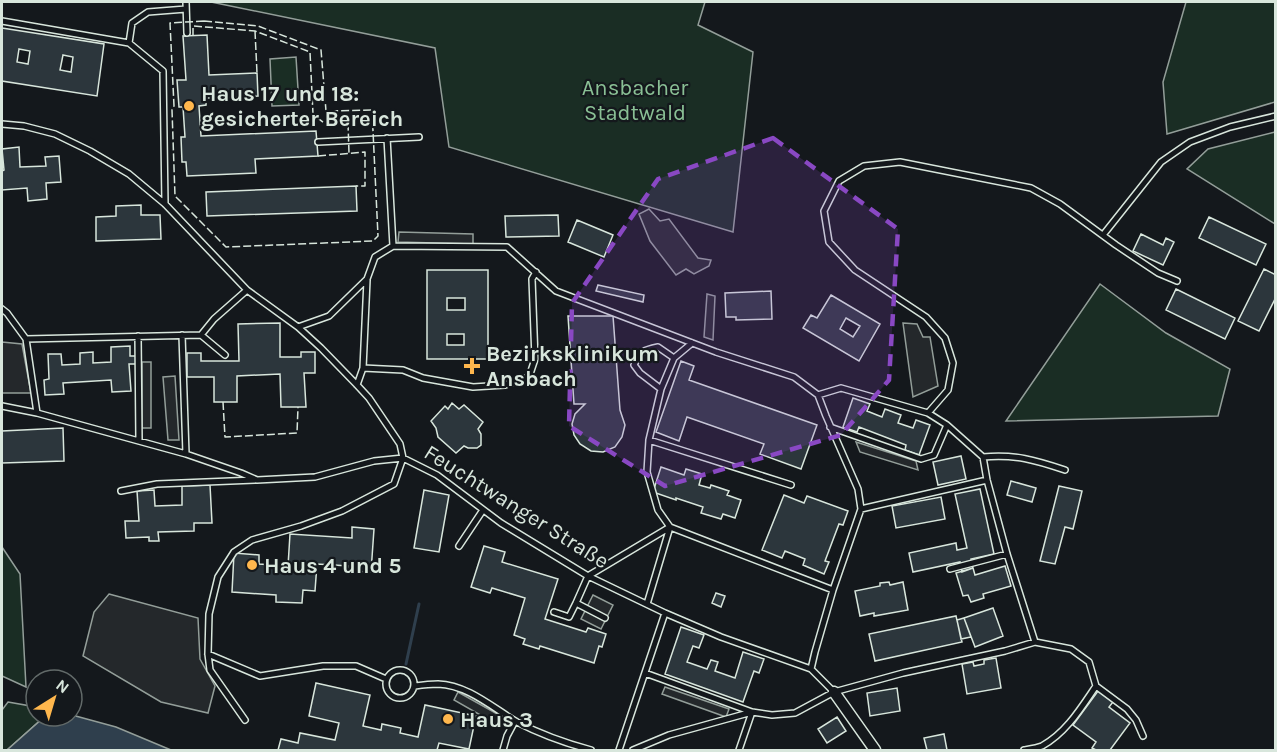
<svg xmlns="http://www.w3.org/2000/svg" width="1277" height="752" font-family="Karla,sans-serif">
	<style>
		.green { fill: #1a2d24; stroke: #939e99; stroke-width: 1.5 }
		.parking { fill: #24282b; stroke: #939e99; stroke-width: 1.5 }
		.water { fill: #2f3f4d; stroke: #939e99; stroke-width: 1.5 }
		.lines { fill: none; stroke-linecap: round; stroke-linejoin: round }
		.stream { stroke: #2f3f4d; stroke-width: 3 }
		.building { fill: #2c363c; stroke: #d8e6dc; stroke-width: 1.5; fill-rule: evenodd }
		.service-casing { stroke: #d8e6dc; stroke-width: 8 }
		.minor-casing { stroke: #d8e6dc; stroke-width: 13 }
		.service { stroke: #14181c; stroke-width: 5 }
		.minor { stroke: #14181c; stroke-width: 10 }
		.fence { stroke: #d8e6dc; stroke-width: 1.5; stroke-dasharray: 8 3; stroke-linecap: butt }
		.marked { fill: #8948c3; fill-opacity: 0.2; stroke: #8948c3; stroke-width: 4.5; stroke-dasharray: 12 8; stroke-linejoin: round }
		.poi-dot { fill: #ffb74d; stroke: #14181c; stroke-width: 2 }
		.labels { text-anchor: middle; stroke-width: 4.5; stroke-linejoin: round; paint-order: stroke }
		.park-label { font-size: 22px; fill: #8ac095; stroke: #14181c }
		.poi-label { font-size: 22px; font-weight: bold; fill: #d8e6dc; stroke: #14181c; text-anchor: start }
		.street-label { font-size: 22px; fill: #d8e6dc; stroke: #14181c }
	</style>
	<rect width="100%" height="100%" fill="#14181c"/>
	<!-- green -->
	<path class="green" d="M211 2H705L698 25 753 52 733 232 449 147 435 48Z
		M1186 2H1275V102L1167 134 1163 82Z
		M296 57 299 105 272 106 270 59Z
		M1275 132V224L1187 169 1208 149Z
		M1100 284 1166 333 1230 369 1218 416 1006 421Z
		M2 547 20 574 26 687 2 676Z
		M8 702 36 707V716H48L42 719 7 750H2V710Z"/>
	<!-- parking -->
	<path class="parking" d="M649 209 660 221 669 219 698 258 711 260 709 266 694 274 686 269 676 275 650 241 639 214Z
		M399 232 473 234V244L398 242Z
		M707 294 715 296 713 340 704 337Z
		M903 323 917 324 923 337H930L938 386 913 397Z
		M2 342 22 344 31 393H2Z
		M142 362H151V428H142Z
		M175 376 179 440H168L163 377Z
		M856 442 916 461 918 470 860 452Z
		M109 594 198 618 200 659 215 686 208 713 161 702 83 656 94 612Z
		M593 595 613 605 601 629 581 619Z
		M665 687 729 709 726 717 662 694Z
		M458 692 501 716 496 724 454 700Z"/>
	<!-- water -->
	<path class="water" d="M72 715 116 727 171 750H7L42 719 48 716H72Z"/>
	<g class="lines">
		<!-- stream -->
		<path class="stream" d="M406 664 419 604"/>
	</g>
	<!-- building -->
	<path class="building" d="M2 28 104 44 97 96 2 81ZM19 49 30 51 28 64 17 62ZM63 55 73 57 71 72 60 70Z
		M207 35 209 75 257 73 258 96 206 98V105L199 106 201 136 316 131 318 156 255 159 256 173 187 176 186 162H182L181 137H185L183 107H179L177 80H186L183 36Z
		M19 147 20 167 46 166 45 157 59 156 61 182 46 183 47 199 28 201 27 188 2 190V171L4 170 2 149Z
		M356 186 357 211 207 216 206 192Z
		M141 205V215H160L161 239 96 241V217L116 216V206Z
		M558 215 559 236 506 237 505 216Z
		M1209 217 1266 244 1256 265 1199 238Z
		M577 220 613 235 604 257 568 242Z
		M1141 234 1163 245 1166 238 1174 242 1163 265 1133 251Z
		M1264 269 1276 275V297L1259 331 1238 321Z
		M427 270H488V359H427ZM447 298H465V310H447ZM447 334H464V345H447Z
		M598 285 644 295 643 302 596 291Z
		M1176 289 1235 318 1225 339 1166 310Z
		M771 291 772 319 736 320V317H726L725 293Z
		M831 295 880 324 859 361 803 328 811 315 817 318ZM846 318 860 326 853 337 840 329Z
		M568 316H613L620 410 625 425 622 437 615 447 603 452 591 451 580 444 574 435 572 424 575 414 585 404H574Z
		M280 323V357H301V352H315V373H304L306 407H281L280 374 237 376V402H214V377H187V353H201V361H239L238 324Z
		M130 346V356H136V364H129L131 391 112 392 111 380 63 383 64 394 45 395 44 380 49 379 48 354H61L62 365 80 364V353L93 352V363L111 362V347Z
		M681 361 694 366 689 380 817 425 801 469 760 454 764 444 687 417 679 441 656 432Z
		M853 398 870 404 867 411 882 417 885 409 901 415 898 423 913 428 916 420 930 425 919 455 905 450 906 445 859 427 857 432 843 427Z
		M452 403 459 409 464 405 483 422 478 429 481 434V445L477 448H468L464 446 456 453 438 437 436 428 431 421 445 406 448 409Z
		M63 428 64 461 2 463V431Z
		M961 456 966 479 938 485 933 462Z
		M661 467 684 475 686 469 702 474 699 485 710 488 711 485 729 491 727 495 741 500 735 518 723 514 721 519 701 513 703 507 676 498V500L653 492Z
		M1011 481 1036 488 1032 502 1007 495Z
		M210 485 212 523H194V531L158 532 159 541H149V537L126 538 125 521H139L137 491 154 490 155 506 182 505V486Z
		M1059 486 1082 491 1073 529 1065 527 1055 564 1040 561Z
		M980 489 994 554 971 559 973 568 962 572 960 562 913 572 909 553 956 543 957 550 967 548 955 494Z
		M424 490 449 495 439 552 414 548Z
		M784 495 804 503 807 496 848 511 843 525 839 524 825 561 829 562 824 574 803 565 805 559 785 551 782 558 762 550Z
		M941 497 945 519 896 528 892 506Z
		M352 527 374 529 371 572 349 571V566L317 564 315 591 303 590 302 603 276 602V595L232 592 234 553 259 555V564L288 566 290 534 352 538Z
		M484 546 505 552 502 562 558 579 545 619 586 632 588 628 606 634 602 647 599 646 594 663 540 646 539 649 523 644 525 639 514 635 525 598 492 588 490 593 471 587Z
		M1005 566 1011 586 983 594 984 598 971 602 968 595 963 596 956 573 973 568 975 575Z
		M889 582 890 585 903 582 908 610 874 616V613L860 616 855 591 880 586V583Z
		M716 593 725 596 721 607 712 603Z
		M993 608 1003 636 975 647 964 618Z
		M956 616 962 642 875 661 869 634Z
		M964 618 971 637 961 639 957 620Z
		M681 627 704 635 699 648 693 646 687 662 707 669 711 660 718 662 715 671 735 678 743 652 764 659 759 673 754 671 743 702 665 674Z
		M996 658 1001 688 967 694 962 664 973 662 974 666 984 664V660Z
		M316 683 370 695 363 726 381 730 382 724 401 728 400 733 418 737 425 705 476 716 469 749 439 743 437 750H278L281 739 298 743 300 733 335 740 339 723 309 716Z
		M897 688 900 711 870 716 867 693Z
		M1098 691 1113 702 1109 707 1130 723 1110 750H1096L1092 748 1096 742 1073 725Z
		M837 717 846 731 827 743 818 729Z
		M944 734 947 750H927L924 738Z"/>
	<g class="lines">
		<defs>
			<path id="service" d="M186 2 187 33
				M2 21 129 43 163 71 165 204
				M129 43 132 23 148 12 186 9
				M2 124 24 126 55 134 90 151 129 174 165 204 247 290 298 327 321 348 357 385 369 398 400 444 403 458 437 475 501 523 588 576 665 613 721 637 811 669 834 692
				M387 138 393 246
				M318 142 419 137
				M1103 235 1161 162 1190 142 1230 127 1276 116
				M2 309 7 313 26 339 201 335 214 319 247 290
				M298 327 329 316 367 279 375 257 393 246 507 247 556 291 716 352 794 377 818 395 826 416 858 489 861 509 833 590 815 652 811 669
				M182 335 186 454 241 473 257 480 315 477 374 461 403 458 394 484 342 511 301 526 252 540 234 552 218 577 209 614 208 654 210 670 245 720
				M201 335 225 355
				M138 336 139 441
				M26 339 37 413
				M692 343 674 358 661 389 649 440 647 472 658 510 670 527 833 590
				M363 368 367 280
				M357 385 363 368 403 370 423 378 473 387 505 385 529 377 535 359 532 279 536 272
				M661 389 640 373 634 365C640 351 644 350 658 347L674 358
				M818 395 841 388 928 413 947 425 934 455 921 459 830 427
				M2 406 37 413 186 454
				M928 413 948 390 953 363 945 338 926 317 855 270 829 242 824 211 839 181 864 166 900 162 1031 188 1060 204 1116 245 1158 273 1177 281
				M947 425 983 457 987 480 1007 554 1035 642
				M649 440 791 485
				M983 457C1015 454 1035 460 1065 470
				M121 491 157 484 255 480
				M861 509 987 480
				M459 546 483 510
				M950 569 1007 554
				M647 604 670 527
				M554 612 569 617 576 603
				M605 618 576 603 588 576 670 527
				M208 654 260 676 323 666H356L386 679
				M386 684a14 14 0 1 1 28 0a14 14 0 1 1-28 0Z
				M645 673 752 712 739 750
				M415 686C422 685 430 684 438 684 468 685 493 708 517 722 540 734 565 743 591 750
				M503 750 507 736 515 721
				M619 750 665 613
				M633 750 669 735 752 712 772 715 795 713 834 692 903 673 1005 651 1035 642 1071 649 1089 662 1096 686 1127 709 1136 720 1143 736
				M1024 750C1030 749 1037 748 1042 746 1066 733 1081 708 1096 686"/>
			<path id="minor" d="M834 692 875 750"/>
		</defs>
		<!-- service casing -->
		<use href="#service" class="service-casing"/>
		<!-- minor casing -->
		<use href="#minor" class="minor-casing"/>
		<!-- service -->
		<use href="#service" class="service"/>
		<!-- minor -->
		<use href="#minor" class="minor"/>
		<!-- fence -->
		<path class="fence" d="M204 21 258 26 321 50 326 111 372 110 378 236 373 241 226 247 175 196 172 110 174 106 170 23Z
			M255 31 257 73
			M193 36V26L255 31 310 52 313 114 324 123H348L349 153
			M318 156 365 152V186H356
			M223 402 225 437 297 433 298 407"/>
	</g>
	<!-- marked area -->
	<path class="marked" d="M773 138 898 229 889 380 841 435 665 486 569 426 572 303 658 179Z"/>
	<!-- markers -->
	<g class="poi-dot">
		<circle cx="189" cy="106" r="6"/>
		<path d="M469 357h6v6h6v6h-6v6h-6v-6h-6v-6h6z"/>
		<circle cx="252" cy="565" r="6"/>
		<circle cx="448" cy="719" r="6"/>
	</g>
	<g class="labels">
		<!-- park labels -->
		<g class="park-label">
			<text x="635" y="95">Ansbacher<tspan x="635" dy="25">Stadtwald</tspan></text>
		</g>
		<!-- poi labels -->
		<g class="poi-label">
			<text x="201" y="101">Haus 17 und 18:<tspan x="201" dy="25">gesicherter Bereich</tspan></text>
			<text x="486" y="361">Bezirksklinikum<tspan x="486" dy="25">Ansbach</tspan></text>
			<text x="264" y="573">Haus 4 und 5</text>
			<text x="460" y="727">Haus 3</text>
		</g>
		<!-- street labels -->
		<g class="street-label">
			<text transform="translate(517 506) rotate(32)" y="8">Feuchtwanger Straße</text>
		</g>
	</g>
	<!-- border -->
	<rect width="1277" height="752" fill="none" stroke="#d8e6dc" stroke-width="6"/>
	<!-- north arrow -->
	<g transform="translate(54 698) rotate(37)"><circle r="28" fill="#14181c" stroke="#626a69" stroke-width="1.5"/>
	<path d="M0-4.5L10 22L0 15L-10 22Z" fill="#ffb74d"/>
	<text y="-9" font-size="16" font-weight="bold" text-anchor="middle" fill="#d8e6dc">N</text>
	</g>
</svg>
